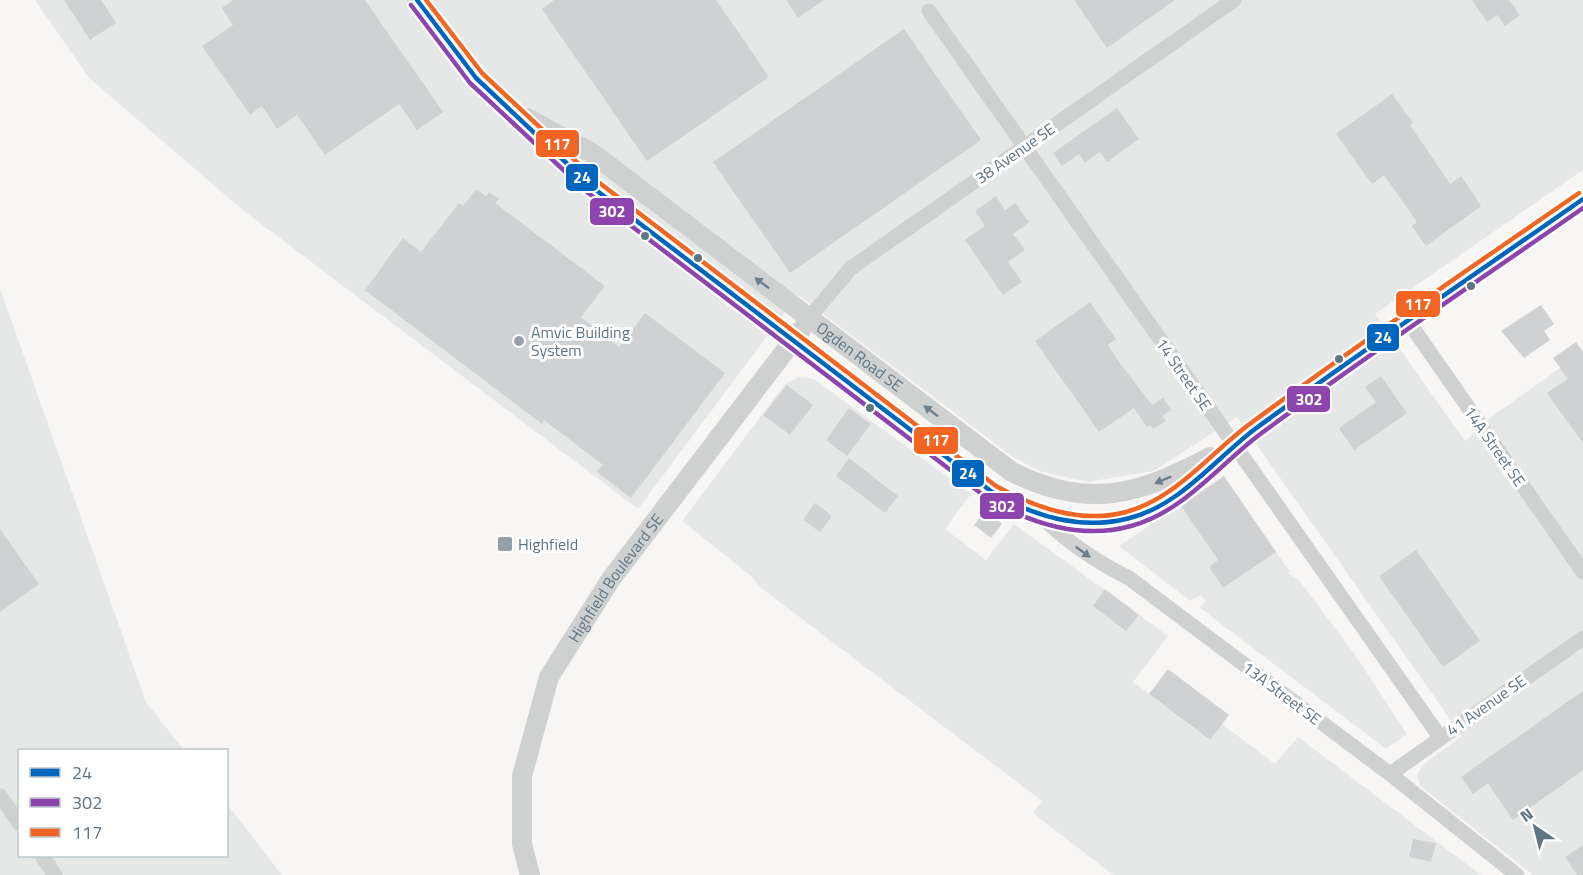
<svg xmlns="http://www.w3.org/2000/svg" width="1583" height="875" font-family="'Titillium Web',sans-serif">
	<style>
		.built { fill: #e6e8e8 }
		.building { fill: #d0d1d2 }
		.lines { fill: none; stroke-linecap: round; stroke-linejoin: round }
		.minor { stroke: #cfd0d0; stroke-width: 15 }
		.tertiary { stroke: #cfd0d0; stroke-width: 20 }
		.bus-1-casing { stroke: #fff; stroke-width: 9 }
		.bus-2-casing { stroke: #fff; stroke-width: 9 }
		.bus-3-casing { stroke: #fff; stroke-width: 9 }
		.bus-1 { stroke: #0065bd; stroke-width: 4.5 }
		.bus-2 { stroke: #8e44ad; stroke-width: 4.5 }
		.bus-3 { stroke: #f26522; stroke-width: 4.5 }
		.oneway { fill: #6b7e8a }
		.bus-dot { fill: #607582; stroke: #fff; stroke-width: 2 }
		.poi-dot { fill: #95a2aa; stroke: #fff; stroke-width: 2 }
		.labels { text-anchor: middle; stroke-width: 6; stroke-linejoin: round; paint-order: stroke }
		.street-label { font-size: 16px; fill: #607582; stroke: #fff }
		.poi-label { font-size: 16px; fill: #607582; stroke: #fff; text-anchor: start }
		.line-badge { stroke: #fff; stroke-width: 2 }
		.badge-label { font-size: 16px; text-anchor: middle; font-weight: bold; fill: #fff }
	</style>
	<rect width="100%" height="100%" fill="#f7f6f5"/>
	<!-- built -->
	<path class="built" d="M35 0H1583V170L1375 314 1465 441 1488 419 1583 352V875H1533L1420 786 1417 775 1424 764 1462 736 1237 417 1154 471 1087 482 1039 471 1013 457 798 295 638 509 244 211 89 78Z
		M0 288 146 702 184 750H20V856H226L227 804 282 875H0Z
		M798 377 814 379 971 494 945 529 986 560 1014 524 1168 636 1133 682 1209 740 1222 724 1275 764 1298 737 1481 875H1113L1033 813 1042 801 761 588 751 576 682 521 785 384Z
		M1224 476 1290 572 1288 574 1298 579 1356 656 1407 734 1386 749 1200 608 1206 601 1200 595 1190 601 1119 546Z"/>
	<!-- building -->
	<path class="building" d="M64 0H101L116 23 90 40Z
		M233 0H365L443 112 417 130 399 104 325 155 297 115 277 129 262 106 250 115 202 46 233 25 222 8Z
		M554 0H716L769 77 647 161 542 9Z
		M786 0H824L798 18Z
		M1074 0H1175L1107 48Z
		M1472 0H1509L1520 15 1505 26 1497 15 1487 22Z
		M904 29 981 140 790 273 713 162Z
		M1392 94 1413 123 1410 125 1450 184 1461 176 1481 206 1426 246 1412 226 1417 222 1384 175 1372 184 1336 134Z
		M1117 108 1139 139 1107 162 1100 152 1085 163 1079 154 1062 166 1053 153Z
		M476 189 486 196 489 192 499 199 495 203 605 286 581 317 619 347 645 313 725 373 631 498 597 472 603 465 544 420 542 424 365 290 403 238 421 252 459 203 463 206Z
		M996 196 1005 210 1015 203 1029 222 1013 234 1025 250 1008 262 1022 282 1003 295 965 240 985 226 975 211Z
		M1090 302 1116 339 1108 345 1122 366 1152 405 1163 398 1171 410 1162 416 1166 421 1153 429 1150 425 1147 427 1134 408 1099 432 1035 341Z
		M1541 305 1554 324 1544 331 1550 340 1524 358 1501 331Z
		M1576 342 1583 352V443L1547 393 1568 379 1553 358Z
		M1381 376 1407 413 1354 450 1339 428 1376 402 1365 387Z
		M787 385 813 405 790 435 763 415Z
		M849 408 871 424 847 456 826 440Z
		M849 458 898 496 885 513 836 476Z
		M1224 476 1276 552 1223 588 1209 567 1218 560 1181 506Z
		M815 503 832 516 820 532 803 520Z
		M985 511 1002 524 991 538 974 525Z
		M0 529 39 584 0 612Z
		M1416 550 1480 641 1443 667 1379 576Z
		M1105 589 1139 615 1126 631 1093 606Z
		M1168 669 1229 715 1210 740 1149 694Z
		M1583 691V770L1513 820 1488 783 1473 794 1461 777Z
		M1413 839 1436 843 1431 862 1409 857Z
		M1583 845V875H1577L1565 857Z"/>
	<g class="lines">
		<!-- minor -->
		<path class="minor" d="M929 11 1440 737
			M809 318 851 268 1234 0
			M1408 321 1583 572
			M1043 518C1068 543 1097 562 1129 578L1390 774 1517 875
			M1390 774 1583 638
			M0 796 20 824
			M42 856 55 875"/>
		<!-- tertiary -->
		<g class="tertiary">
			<path d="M417 0 476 78 592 187 992 492C1038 521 1096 535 1148 512 1189 494 1219 455 1255 429 1364 352 1474 275 1583 199"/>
			<path id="s1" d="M527 118 592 153 1012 472C1090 510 1137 495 1210 457"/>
			<path id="s2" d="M530 875 522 844V776L549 677 611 579 801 330"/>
		</g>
		<defs>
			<path id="bus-1" d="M417 0 476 78 592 187 992 492C1033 516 1079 530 1126 519 1179 507 1214 460 1255 429 1363 350 1474 275 1583 199"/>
			<path id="bus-2" d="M411 5 470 83 587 192 987 498C1030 523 1081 540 1131 526 1183 512 1217 467 1259 435 1365 357 1475 283 1583 208"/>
			<path id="bus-3" d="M426 0 482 73 597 181 996 486C1036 508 1081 524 1126 512 1177 498 1210 453 1251 423 1358 344 1469 269 1579 193"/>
		</defs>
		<!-- bus-1 casing -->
		<use href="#bus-1" class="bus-1-casing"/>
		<!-- bus-2 casing -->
		<use href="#bus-2" class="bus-2-casing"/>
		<!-- bus-3 casing -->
		<use href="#bus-3" class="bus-3-casing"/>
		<!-- bus-1 -->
		<use href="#bus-1" class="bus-1"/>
		<!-- bus-2 -->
		<use href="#bus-2" class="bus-2"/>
		<!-- bus-3 -->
		<use href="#bus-3" class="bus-3"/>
	</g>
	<!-- one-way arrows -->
	<defs><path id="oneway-solid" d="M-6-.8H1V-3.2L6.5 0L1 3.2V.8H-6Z" transform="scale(1.5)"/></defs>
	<g class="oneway">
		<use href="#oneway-solid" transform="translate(762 283) rotate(-143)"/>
		<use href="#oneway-solid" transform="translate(931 411) rotate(-143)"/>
		<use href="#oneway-solid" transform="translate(1163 480) rotate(157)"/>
		<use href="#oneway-solid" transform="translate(1083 552) rotate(36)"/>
	</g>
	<!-- markers -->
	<g class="bus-dot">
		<circle cx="645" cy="236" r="5"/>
		<circle cx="698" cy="258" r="5"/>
		<circle cx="1471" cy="286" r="5"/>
		<circle cx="1339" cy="359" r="5"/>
		<circle cx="870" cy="408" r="5"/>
	</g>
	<g class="poi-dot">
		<circle cx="519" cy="341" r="6"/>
		<rect x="497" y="536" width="16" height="16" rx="3"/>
	</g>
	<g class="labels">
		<!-- street labels -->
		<g class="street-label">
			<text transform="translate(1015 153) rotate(-35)" y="6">38 Avenue SE</text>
			<text dy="6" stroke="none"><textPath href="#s1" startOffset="410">Ogden Road SE</textPath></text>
			<text transform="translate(1184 374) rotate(55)" y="6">14 Street SE</text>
			<text transform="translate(1495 446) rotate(55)" y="6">14A Street SE</text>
			<text dy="6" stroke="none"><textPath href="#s2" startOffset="322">Highfield Boulevard SE</textPath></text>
			<text transform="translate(1282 693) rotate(37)" y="6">13A Street SE</text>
			<text transform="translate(1486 705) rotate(-35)" y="6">41 Avenue SE</text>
		</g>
		<!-- poi labels -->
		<g class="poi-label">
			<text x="531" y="338">Amvic Building<tspan x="531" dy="18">System</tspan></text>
			<text x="518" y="550">Highfield</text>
		</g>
	</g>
	<g class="line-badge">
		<rect x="535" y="129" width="45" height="29" rx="6" fill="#f26522"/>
		<rect x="565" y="163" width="34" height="29" rx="6" fill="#0065bd"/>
		<rect x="589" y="197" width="46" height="29" rx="6" fill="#8e44ad"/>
		<rect x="1395" y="290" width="46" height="28" rx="6" fill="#f26522"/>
		<rect x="1366" y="323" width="34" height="29" rx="6" fill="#0065bd"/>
		<rect x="1286" y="385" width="45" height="28" rx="6" fill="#8e44ad"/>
		<rect x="913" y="426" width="46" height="29" rx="6" fill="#f26522"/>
		<rect x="951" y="459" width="34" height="29" rx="6" fill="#0065bd"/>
		<rect x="979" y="492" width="46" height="28" rx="6" fill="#8e44ad"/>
	</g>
	<g class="badge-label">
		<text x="557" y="150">117</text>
		<text x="582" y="183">24</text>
		<text x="612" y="217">302</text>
		<text x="1418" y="310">117</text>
		<text x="1383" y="343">24</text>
		<text x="1309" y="405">302</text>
		<text x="936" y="446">117</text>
		<text x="968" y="479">24</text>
		<text x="1002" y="512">302</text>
	</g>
	<!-- legend -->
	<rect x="18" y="749" width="210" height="108" fill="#ffffff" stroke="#bfc8cd" stroke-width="1.5"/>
	<rect x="30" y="768" width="30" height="9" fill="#0065bd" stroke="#bfc8cd" stroke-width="1.5"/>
	<text x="72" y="779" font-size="18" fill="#607582">24</text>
	<rect x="30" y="798" width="30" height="9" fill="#8e44ad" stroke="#bfc8cd" stroke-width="1.5"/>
	<text x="72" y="809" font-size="18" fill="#607582">302</text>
	<rect x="30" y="828" width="30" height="9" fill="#f26522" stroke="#bfc8cd" stroke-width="1.5"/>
	<text x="72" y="839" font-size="18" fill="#607582">117</text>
	<!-- north arrow -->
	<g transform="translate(1535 827) rotate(325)" stroke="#ffffff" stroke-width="4.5" paint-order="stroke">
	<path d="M0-4.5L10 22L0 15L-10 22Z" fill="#607582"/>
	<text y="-9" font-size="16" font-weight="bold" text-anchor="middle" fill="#607582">N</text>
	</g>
</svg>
